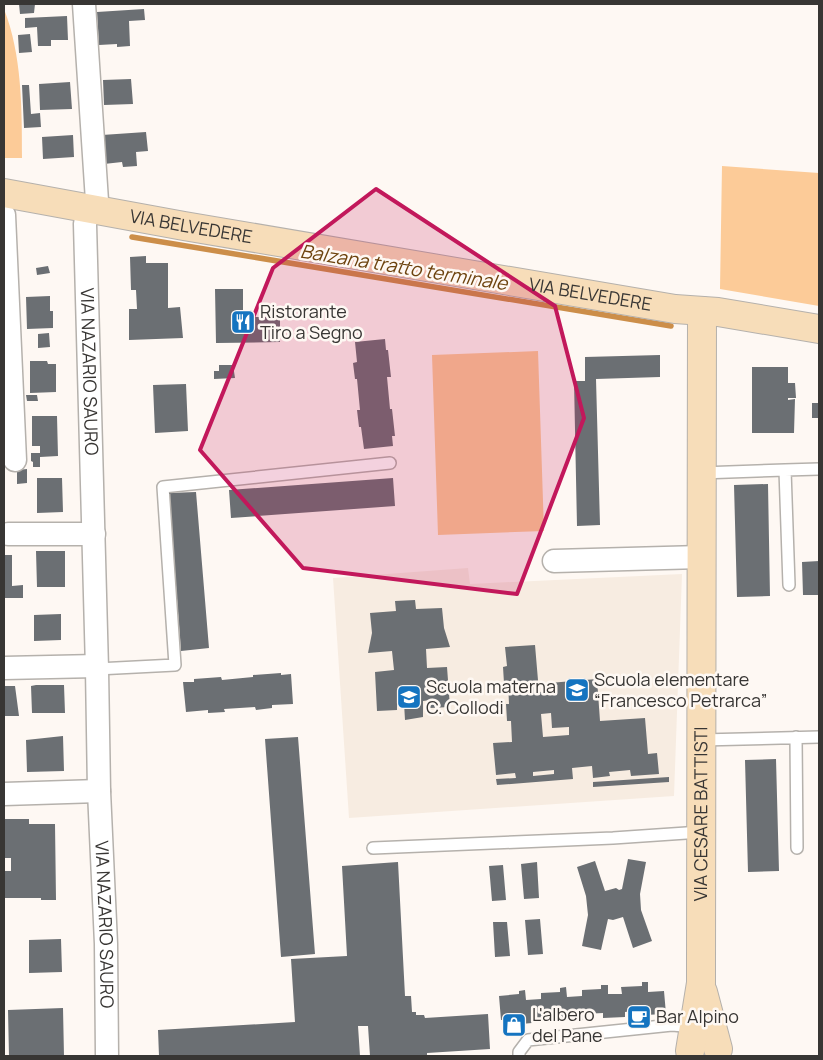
<svg xmlns="http://www.w3.org/2000/svg" width="823" height="1060" font-family="Manrope,sans-serif">
	<style>
		.built { fill: #f7ece1 }
		.green { fill: #fccb98 }
		.lines { fill: none; stroke-linecap: round; stroke-linejoin: round }
		.stream { stroke: #cc8e49; stroke-width: 5.5 }
		.building { fill: #6b6f73; fill-rule: evenodd }
		.lane-casing { stroke: #b5b1ac; stroke-width: 14 }
		.street-casing { stroke: #b5b1ac; stroke-width: 25 }
		.secondary-casing { stroke: #b5b1ac; stroke-width: 30 }
		.lane { stroke: #fff; stroke-width: 11 }
		.street { stroke: #fff; stroke-width: 22 }
		.secondary { stroke: #f7ddb9; stroke-width: 28 }
		.marked { fill: #c2185b; fill-opacity: 0.2; stroke: #c2185b; stroke-width: 4; stroke-linejoin: round }
		.labels { text-anchor: middle; stroke-width: 5; stroke-linejoin: round; paint-order: stroke }
		.street-label { font-size: 18px; fill: #383634; stroke: #fef8f3 }
		.poi-label { font-size: 18px; fill: #383634; stroke: #fef8f3; text-anchor: start }
		.water-label { font-size: 19px; font-style: italic; fill: #6d430e; stroke: #fef8f3 }
	</style>
	<rect width="100%" height="100%" fill="#fef8f3"/>
	<!-- built -->
	<path class="built" d="M468 568 470 584 682 574 674 796 349 818 333 578Z"/>
	<!-- green -->
	<path class="green" d="M4 9C22 55 22 108 22 158H4Z
		M722 166 819 173V306L720 289Z
		M538 351 544 531 438 535 432 355Z"/>
	<g class="lines">
		<!-- stream -->
		<path class="stream" d="M132 237 671 326"/>
	</g>
	<!-- building -->
	<path class="building" d="M19 4H35L34 13 20 14Z
		M144 9 145 20 129 21 130 46 117 47V44L99 45 97 12Z
		M67 16 68 40H51V46H38L37 27 25 28V18Z
		M30 34 32 52 19 53 18 35Z
		M131 79 133 104 104 105 103 80Z
		M70 82 72 109 40 110 39 84Z
		M22 85H29L31 114 40 113 41 127 24 128Z
		M146 132 148 151 136 152 137 166 123 167 122 162 104 164 102 135Z
		M73 135 74 157 43 159 42 137Z
		M146 256V263H168V308L180 307 183 338 129 340V309H137L136 290H131L130 257Z
		M48 266 50 273 37 275 36 268Z
		M215 289H243V317H280V342L216 343Z
		M50 296V311H53V328L27 329 26 297Z
		M49 333 50 347 38 348V334Z
		M385 339 386 350H388L391 377H387L390 409H392L395 436H392L393 446 364 449 361 427H359L357 410H360L357 379H355L353 363 357 362 355 342Z
		M660 355V377L596 379 600 525 577 526 574 381H585V357Z
		M30 361H47L48 364H56V392L30 393Z
		M219 365H233L235 378 214 379V371H219Z
		M752 367H788V383H795L796 398H788V400L795 399 794 433H752Z
		M186 384 188 431 155 433 153 385Z
		M26 395H37L38 401H27Z
		M812 403H819V418H812Z
		M32 416H57L58 456 40 457V467H33V462L31 461V453H40V446H32Z
		M27 469V483L17 484V470Z
		M37 478H62L63 512 37 513Z
		M393 478 395 506 231 518 229 490Z
		M768 484 770 596 737 597 734 485Z
		M196 492 209 648 181 651 169 493Z
		M36 551H65V587H37Z
		M4 555H12V586L23 585V598H4Z
		M819 561V595H803L802 562Z
		M415 600 416 609 442 608 444 628 450 647 426 649 427 668 447 667 450 707 430 708V700L423 701V717L405 720 404 703H397V710L377 711 375 672 394 670 392 651 368 653 372 633 370 613 396 611 395 601Z
		M61 614V640L34 641V615Z
		M535 645 539 692 550 691 549 683 597 679 600 721 645 718 648 754 657 753 659 774 631 776 630 770 609 772 610 776 593 778 592 766 572 768 573 779 497 785 496 779 516 778 515 773 496 775 493 743 512 742 511 721H507L506 704H509L508 682 504 683 503 667 507 666 505 647ZM551 713 552 728 569 727V735L543 737 541 714ZM554 770V774L533 776V772Z
		M281 673V675L291 674 293 704 272 705V708L256 710 255 707 224 709 225 712 208 713V710L186 712 183 682H194V679L221 677 222 680 253 677V675Z
		M36 685H64L65 713H32L31 686Z
		M4 686H15L19 716H4Z
		M63 736 64 771 27 772 26 740Z
		M298 737 315 954 281 957 265 739Z
		M776 759 779 871 748 872 745 760Z
		M669 777V782L593 787V782Z
		M4 819H29V824H55L56 900H41V898H4V871H11V858H5Z
		M628 859 646 862 640 894 641 910 652 941 633 948 623 917 613 920 608 919 601 950 582 946 588 915 586 896 577 867 595 861 605 891 616 888 619 890 622 889Z
		M398 862 405 996H411L412 1012H416V1015H424L425 1018 488 1014 490 1049 427 1053V1056H370L368 1026H358L360 1056H159L158 1030 295 1022 291 959 347 956 342 866Z
		M537 862 539 898 524 899 521 864Z
		M503 865 506 900 492 901 489 866Z
		M540 919 543 954 528 955 525 920Z
		M493 922H507L510 956 495 957Z
		M61 939 62 972 29 973V940Z
		M642 982H648V992L664 991 666 1014 644 1015 643 1010 625 1012V1017L603 1018V1013L583 1014 584 1020 562 1021V1016L543 1017V1022L521 1024V1019L501 1020 499 996 519 994V991L525 990 526 1000 541 999V993L560 992V988L566 987 567 997 582 996V990L601 989V985H608V994H622L621 987 642 986Z
		M63 1008 64 1056H9L8 1010Z"/>
	<g class="lines">
		<defs>
			<path id="lane" d="M785 470 819 469
				M701 473 785 470 789 585
				M97 669 175 665 163 487 390 463
				M796 737 797 848
				M701 740 819 737
				M373 848 613 838 701 832
				M519 1056V1052L528 1040 672 1025 694 1027"/>
			<g id="street">
				<path d="M84 4 97 201 96 211"/>
				<path id="s1" d="M88 210 85 224 97 669 99 791 106 944 107 1056"/>
				<path d="M4 215 15 460"/>
				<path d="M8 534H94"/>
				<path d="M554 561 701 557"/>
				<path d="M4 668 97 666"/>
				<path d="M4 794 99 791"/>
			</g>
			<g id="secondary">
				<path id="s2" d="M4 193 184 226 675 309 718 312 819 329"/>
				<path d="M703 992 718 1049"/>
				<path id="s3" d="M690 1051 701 983V964L702 311"/>
			</g>
		</defs>
		<!-- lane casing -->
		<use href="#lane" class="lane-casing"/>
		<!-- street casing -->
		<use href="#street" class="street-casing"/>
		<!-- secondary casing -->
		<use href="#secondary" class="secondary-casing"/>
		<!-- lane -->
		<use href="#lane" class="lane"/>
		<!-- street -->
		<use href="#street" class="street"/>
		<!-- secondary -->
		<use href="#secondary" class="secondary"/>
	</g>
	<!-- marked area -->
	<path class="marked" d="M376 189 555 306 584 418 517 594 303 568 200 450 273 268Z"/>
	<!-- icons -->
	<defs>
		<symbol id="restaurant-square" viewBox="-11 -11 22 22"><rect x="-9" y="-9" width="18" height="18" rx="4" fill="#1574c0" stroke="#fef8f3"/><path d="M-5-6h1v4h1v-4h1v4h1v-4h1v5L-1.5 .5V6h-2V.5L-5-1ZM5-6V6H3V1.5H1.5Q1.5-4 5-6Z" fill="#fff"/></symbol>
		<symbol id="school-square" viewBox="-11 -11 22 22"><rect x="-9" y="-9" width="18" height="18" rx="4" fill="#1574c0" stroke="#fef8f3"/><path d="M0-5L7-2L0 1L-7-2ZM-4 1L0 2.5L4 1V4Q0 6-4 4Z" fill="#fff"/></symbol>
		<symbol id="cafe-square" viewBox="-11 -11 22 22"><rect x="-9" y="-9" width="18" height="18" rx="4" fill="#1574c0" stroke="#fef8f3"/><path d="M-5.5-4.5H6V0H3Q3 3.5 0 3.5H-2.5Q-5.5 3.5-5.5 0ZM3-3.2v2h1.7v-2ZM-6 4.5H4V6H-6Z" fill="#fff"/></symbol>
		<symbol id="shop-square" viewBox="-11 -11 22 22"><rect x="-9" y="-9" width="18" height="18" rx="4" fill="#1574c0" stroke="#fef8f3"/><path d="M-5-2.5h2.3a2.7 3.5 0 0 1 5.4 0H5L5.5 6h-11ZM-1.5-2.5h3a1.5 2.3 0 0 0-3 0Z" fill="#fff"/></symbol>
	</defs>
	<g fill-rule="evenodd">
		<use href="#restaurant-square" x="229" y="308" width="28" height="28"/>
		<use href="#school-square" x="563" y="676" width="28" height="28"/>
		<use href="#school-square" x="395" y="683" width="28" height="28"/>
		<use href="#cafe-square" x="625" y="1003" width="28" height="28"/>
		<use href="#shop-square" x="500" y="1011" width="28" height="28"/>
	</g>
	<g class="labels">
		<!-- street labels -->
		<g class="street-label">
			<text dy="6" stroke="none"><textPath href="#s2" startOffset="190">VIA BELVEDERE</textPath></text>
			<text dy="6" stroke="none"><textPath href="#s2" startOffset="595">VIA BELVEDERE</textPath></text>
			<text dy="6" stroke="none"><textPath href="#s1" startOffset="162">VIA NAZARIO SAURO</textPath></text>
			<text dy="6" stroke="none"><textPath href="#s3" startOffset="238">VIA CESARE BATTISTI</textPath></text>
			<text dy="6" stroke="none"><textPath href="#s1" startOffset="715">VIA NAZARIO SAURO</textPath></text>
		</g>
		<!-- poi labels -->
		<g class="poi-label">
			<text x="260" y="318">Ristorante<tspan x="260" dy="21">Tiro a Segno</tspan></text>
			<text x="594" y="686">Scuola elementare<tspan x="594" dy="21">“Francesco Petrarca”</tspan></text>
			<text x="426" y="693">Scuola materna<tspan x="426" dy="21">C. Collodi</tspan></text>
			<text x="532" y="1021">L'albero<tspan x="532" dy="21">del Pane</tspan></text>
			<text x="656" y="1023">Bar Alpino</text>
		</g>
		<!-- water labels -->
		<g class="water-label">
			<text transform="translate(404 267) rotate(9)" y="7">Balzana tratto terminale</text>
		</g>
	</g>
	<!-- border -->
	<rect width="823" height="1060" fill="none" stroke="#383634" stroke-width="10"/>
</svg>
